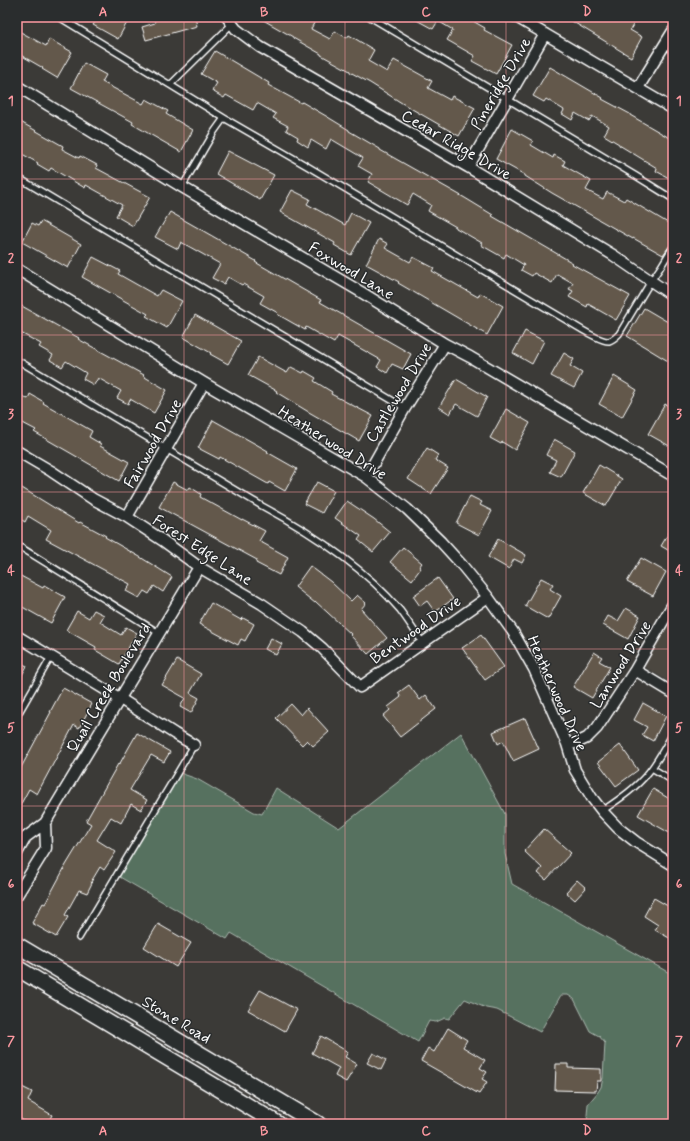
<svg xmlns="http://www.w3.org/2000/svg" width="690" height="1141" font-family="Mynerve,sans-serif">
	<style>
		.built { fill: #4b4741 }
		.green { fill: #56715f; stroke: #aab8af }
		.building { fill: #63594b; stroke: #fff }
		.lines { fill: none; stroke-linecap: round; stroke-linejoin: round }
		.service-casing { stroke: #fff; stroke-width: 8 }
		.minor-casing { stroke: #fff; stroke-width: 13 }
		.secondary-casing { stroke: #fff; stroke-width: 18 }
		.service { stroke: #2a2d2e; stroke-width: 5 }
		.minor { stroke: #2a2d2e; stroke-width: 10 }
		.secondary { stroke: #2a2d2e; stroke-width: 15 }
		.grid { fill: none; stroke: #ff9aa2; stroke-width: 1; stroke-opacity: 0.55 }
		.labels { text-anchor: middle; stroke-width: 3; stroke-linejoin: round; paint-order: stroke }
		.street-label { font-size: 16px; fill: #fff; stroke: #2a2d2e }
		.neatline { fill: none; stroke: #ff9aa2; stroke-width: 1.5 }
		.grid-label { font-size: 13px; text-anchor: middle; font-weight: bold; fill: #ff9aa2 }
	</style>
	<rect width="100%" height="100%" fill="#3b3a37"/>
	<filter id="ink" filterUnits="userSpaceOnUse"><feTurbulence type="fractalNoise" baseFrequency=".025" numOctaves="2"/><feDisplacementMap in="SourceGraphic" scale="8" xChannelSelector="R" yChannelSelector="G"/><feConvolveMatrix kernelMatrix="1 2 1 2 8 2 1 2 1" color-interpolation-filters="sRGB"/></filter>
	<g filter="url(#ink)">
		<!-- built -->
		<path class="built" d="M673 618V684L643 666Z"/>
		<!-- green -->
		<path class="green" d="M461 733 505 814V854L512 884 673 975V1124H588L587 1115 588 1104 598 1092 601 1087 603 1078 605 1043 599 1036 590 1031 574 999 568 995H561L540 1032 507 1015 497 1010 486 1008 465 999 449 1019 445 1018 436 1022 429 1021 418 1042 231 933 227 939 118 876 180 773 197 779 254 812 262 814 276 788 339 828Z"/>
		<!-- building -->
		<path class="building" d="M98 17H130L118 39 93 25Z
			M154 17H195L197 26 146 40 142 27 155 23Z
			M258 17H317L311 29 330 39 335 31 347 38 349 35 374 50 368 61 387 72 394 60 432 81 428 88 450 100 452 96 475 108 459 136 405 105 370 83 350 72V71L321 55V54L293 38V37Z
			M411 17H466L485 28 484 30 512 45 496 74 472 61 475 56 447 40 453 30 438 21 433 29Z
			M565 17H638L630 30 642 37 631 57Z
			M17 30 46 46 49 39 72 52 57 78 42 69 43 68 17 53Z
			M215 51 269 83 268 85 301 103 302 102 326 116 349 130V131L380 149V150L465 198 493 215 492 216 573 263 572 264 630 296 616 320 588 304 587 307 569 297 573 291 569 289 573 283 557 274 552 283 534 273 532 276 521 270 524 265 506 254 504 258 481 245 482 243 456 228V227L428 211 431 205 413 194 407 205 368 182 372 174 358 166 363 158 331 139 326 149 311 140 308 147 297 140 298 137 286 130 288 126 273 118 276 114 257 103 253 110 226 95 224 98 212 91 217 83 201 74Z
			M84 63 106 75 102 82 143 104 146 99 168 111 166 114 193 130 181 152 132 124 133 122 71 88Z
			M550 67 603 98 602 99 630 114V115L673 140V171L669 178 656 171 657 168 619 145V144L604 135 609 126 592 116 589 121 575 113 572 120 562 114 564 110 546 99 544 102 533 96Z
			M17 120 63 146 62 149 79 158 80 156 97 165 96 168 150 197 133 226 116 216 122 205 86 185 85 188 51 168 49 171 37 164 38 163 17 151Z
			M512 129 533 141 531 145 553 158 554 155 565 161 563 165 591 181 586 190 603 199 607 192 624 201 626 198 673 226V243L670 245 663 255 633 238V239L552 193 525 176V175L496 159Z
			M228 151 274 175 260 200 216 174Z
			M292 190 310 199 307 204 345 225 351 213 369 223 351 255 334 245 335 243 280 212Z
			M170 212 256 261 255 262 321 300 320 302 411 354 403 369 392 364 387 373 377 367 381 360 338 336 334 343 306 327 305 330 277 314 278 313 260 303 264 296 243 284 242 285 228 277 224 284 212 278 220 264 181 242 178 249 155 237Z
			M41 221 81 244 68 268 22 242 32 223 38 226Z
			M379 239 388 244 385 248 410 262 413 257 434 268 432 271 478 297 480 293 503 306 487 335 398 283 399 282 366 264Z
			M93 257 120 271 118 274 157 296 161 290 182 301 167 328 146 316 148 314 82 277Z
			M20 305 79 338 78 339 144 375 143 376 167 390 154 413 130 399 128 404 117 398 121 391 98 378 94 385 83 379 86 373 66 361 62 367 50 360 53 355 39 347 41 344 17 331V310Z
			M644 308 673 325V364L627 336Z
			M195 315 241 341 228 364 210 354 211 353 183 337Z
			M525 331 544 341 532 364 513 353Z
			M564 353 574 359 570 366 582 373 574 388 551 376Z
			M258 357 287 373 291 367 303 373 304 371 316 378 314 381 332 392 331 394 373 416 359 441 307 411 276 392 277 391 248 375Z
			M614 376 637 390 622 417 599 404Z
			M456 379 487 397 477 416 456 404 450 414 439 407Z
			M17 394 28 399 30 394 44 402 43 403 92 431 89 437 101 444 100 446 129 462 119 481 34 432 36 430 17 420Z
			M665 404 673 409V448L648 434Z
			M506 409 530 423 515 450 502 442 501 444 490 438Z
			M213 420 268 451 267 452 297 469 285 491 269 482 268 484 220 457 219 459 198 448Z
			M554 439 575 451 561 477 550 472 556 460 546 455Z
			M427 448 438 455 435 460 448 468 431 494 408 479Z
			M599 465 622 479 606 506 583 493Z
			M173 482 188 490 190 487 201 494 200 497 242 520V519L265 531 259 541 288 557 279 575 256 563 257 560 159 507Z
			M317 482 334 491 322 513 304 504Z
			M17 485 79 523 80 522 106 536 105 537 140 557 172 577 163 592 154 586 149 594 144 591 139 598 126 591 130 584 46 539 51 530 28 516 25 522 17 517Z
			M470 496 482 502 480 505 492 511 479 535 456 523Z
			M347 501 374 519 390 532 373 552 358 540 361 536 335 518Z
			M673 526V553L661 546Z
			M498 539 526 555 522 563 514 559 509 569 488 557Z
			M403 547 422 563 419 567 421 568 412 580 390 562Z
			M641 558 666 572 653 596 627 582Z
			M310 566 331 582 351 601 357 595 366 603 361 609 387 638 368 654 350 635 351 634 316 602 315 603 295 587Z
			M17 574 43 588 44 585 65 597 51 623 17 604Z
			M438 578 453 599 435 612 427 601 420 606 413 596Z
			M541 578 553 584 550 589 561 596 548 619 525 606Z
			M211 603 241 620 243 618 254 624 245 641 241 639 238 645 199 624Z
			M626 608 640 616 628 639 603 625 608 616 618 621Z
			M94 610 104 615 100 622 121 635 126 627 137 633 119 664 95 650 96 647 66 630 77 611 89 618Z
			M481 635 504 667 485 680 462 648Z
			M271 638 282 644 276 655 265 649Z
			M594 652 602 657 599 661 610 667 592 698 573 687Z
			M177 660 201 674 190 693 199 698 191 713 180 707 185 698 162 685Z
			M17 661 27 666 17 684Z
			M409 685 420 700 426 695 436 709 400 737 383 716 390 710 388 707 401 697 398 693Z
			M63 688 92 704 79 728 74 725 37 794 29 789 17 811V775L51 712H50Z
			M643 703 666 716 653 741 642 735 647 727 634 720Z
			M291 704 301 715 307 708 329 732 313 746 307 740 302 745 276 718Z
			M525 718 539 749 513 761 503 741 498 744 493 732Z
			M137 733 170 752 164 762 151 755 130 790 147 800 141 810 131 804 121 823 111 817 97 840 116 852 104 870 100 867 91 882 92 883 87 893 79 890 65 915 68 917 56 937 32 923 43 903 45 904 66 865 91 824 86 821 118 764 119 765Z
			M620 745 638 770 616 786 598 762Z
			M653 789 673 801V835L638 815Z
			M544 829 571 853 546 880 538 873 542 868 524 851Z
			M577 880 586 888 575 900 566 892Z
			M654 898 673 909V940L655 930 658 925 644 916Z
			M158 924 191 943 176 967 144 947Z
			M260 990 297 1010 285 1031 248 1010Z
			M448 1028 467 1040 463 1047 485 1060 480 1068 487 1072 482 1079 487 1082 479 1094 421 1061 428 1048 434 1052Z
			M321 1036 348 1052 345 1057 357 1064 346 1082 335 1076 339 1068 312 1053Z
			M373 1053 386 1060 381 1070 367 1063Z
			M556 1064H568V1068L601 1069V1081H597L596 1091 555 1090Z
			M22 1087 32 1092 28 1101 52 1115 47 1124H30L17 1117V1095Z"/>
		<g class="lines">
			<defs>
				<path id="service" d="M59 17 224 118
					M370 17 636 176 673 199
					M666 17 673 21
					M170 85 232 24
					M17 177 405 408
					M182 187 214 132 224 118 307 166 566 320C574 325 600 342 609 341 613 340 616 337 619 334L651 281 660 268 673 247
					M17 360 262 506C312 533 363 566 400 610 408 621 415 632 423 643
					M17 545 159 633
					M17 716 51 657
					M652 768 673 781
					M602 811C618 800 635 789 648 773 658 761 665 747 673 733
					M79 938 194 745"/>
				<path id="minor" d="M227 17 236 29 260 47 468 167 613 255 673 296
					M516 17 673 109
					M17 86 182 187 361 292 445 344 470 357 673 476
					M638 88 673 31
					M468 167 545 34
					M17 269 204 383 366 477 407 509 441 542 461 564 488 597 513 632 534 669 567 744 575 770 592 798 602 811 618 828 636 842 673 865
					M17 451 51 471 93 499 127 517 162 540 199 567 262 604 303 632 322 648 360 687 488 597
					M366 477 405 408 445 344
					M127 517 204 383
					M17 636 119 698 175 734 194 745
					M635 670 673 693
					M567 744 576 743 587 738 597 728 635 670 673 604
					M17 853 26 837 45 823 199 567
					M17 895 46 848 45 823"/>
				<path id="secondary" d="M17 945 318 1124
					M17 968 278 1124"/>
			</defs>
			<!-- service casing -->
			<use href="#service" class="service-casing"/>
			<!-- minor casing -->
			<use href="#minor" class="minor-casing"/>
			<!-- secondary casing -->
			<use href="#secondary" class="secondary-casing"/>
			<!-- service -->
			<use href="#service" class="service"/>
			<!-- minor -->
			<use href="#minor" class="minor"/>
			<!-- secondary -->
			<use href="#secondary" class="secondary"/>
		</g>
	</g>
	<!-- grid -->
	<path class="grid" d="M184 17V1124M345 17V1124M506 17V1124M17 179H673M17 335H673M17 492H673M17 649H673M17 806H673M17 962H673"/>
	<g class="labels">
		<!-- street labels -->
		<g class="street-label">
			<text transform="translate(500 83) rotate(-60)" y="6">Pineridge Drive</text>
			<text transform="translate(457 144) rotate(30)" y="6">Cedar Ridge Drive</text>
			<text transform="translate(352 270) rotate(31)" y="6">Foxwood Lane</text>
			<text transform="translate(398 392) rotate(-59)" y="6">Castlewood Drive</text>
			<text transform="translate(333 442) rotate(32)" y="6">Heatherwood Drive</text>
			<text transform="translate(152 443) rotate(-60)" y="6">Fairwood Drive</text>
			<text transform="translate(203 549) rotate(33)" y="6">Forest Edge Lane</text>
			<text transform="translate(415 629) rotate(-35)" y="6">Bentwood Drive</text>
			<text transform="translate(620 664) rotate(-58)" y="6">Lanwood Drive</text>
			<text transform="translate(108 687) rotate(-59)" y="6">Quail Creek Boulevard</text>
			<text transform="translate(558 693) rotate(66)" y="6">Heatherwood Drive</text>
			<text transform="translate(177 1019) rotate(31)" y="6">Stone Road</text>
		</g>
	</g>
	<!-- margin -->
	<rect width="690" height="1141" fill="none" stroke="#2a2d2e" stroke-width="44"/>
	<rect x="22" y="22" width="646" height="1097" class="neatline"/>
	<g class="grid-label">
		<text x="103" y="16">A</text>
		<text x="264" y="16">B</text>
		<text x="426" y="16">C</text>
		<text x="587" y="16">D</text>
		<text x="11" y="105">1</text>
		<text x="679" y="105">1</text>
		<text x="11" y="262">2</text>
		<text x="679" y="262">2</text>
		<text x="11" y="418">3</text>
		<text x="679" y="418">3</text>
		<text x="11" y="575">4</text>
		<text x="679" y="575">4</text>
		<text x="11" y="732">5</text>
		<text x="679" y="732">5</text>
		<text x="11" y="888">6</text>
		<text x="679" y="888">6</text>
		<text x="11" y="1045">7</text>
		<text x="679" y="1045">7</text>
		<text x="103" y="1135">A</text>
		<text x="264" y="1135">B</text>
		<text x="426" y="1135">C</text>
		<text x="587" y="1135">D</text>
	</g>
</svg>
